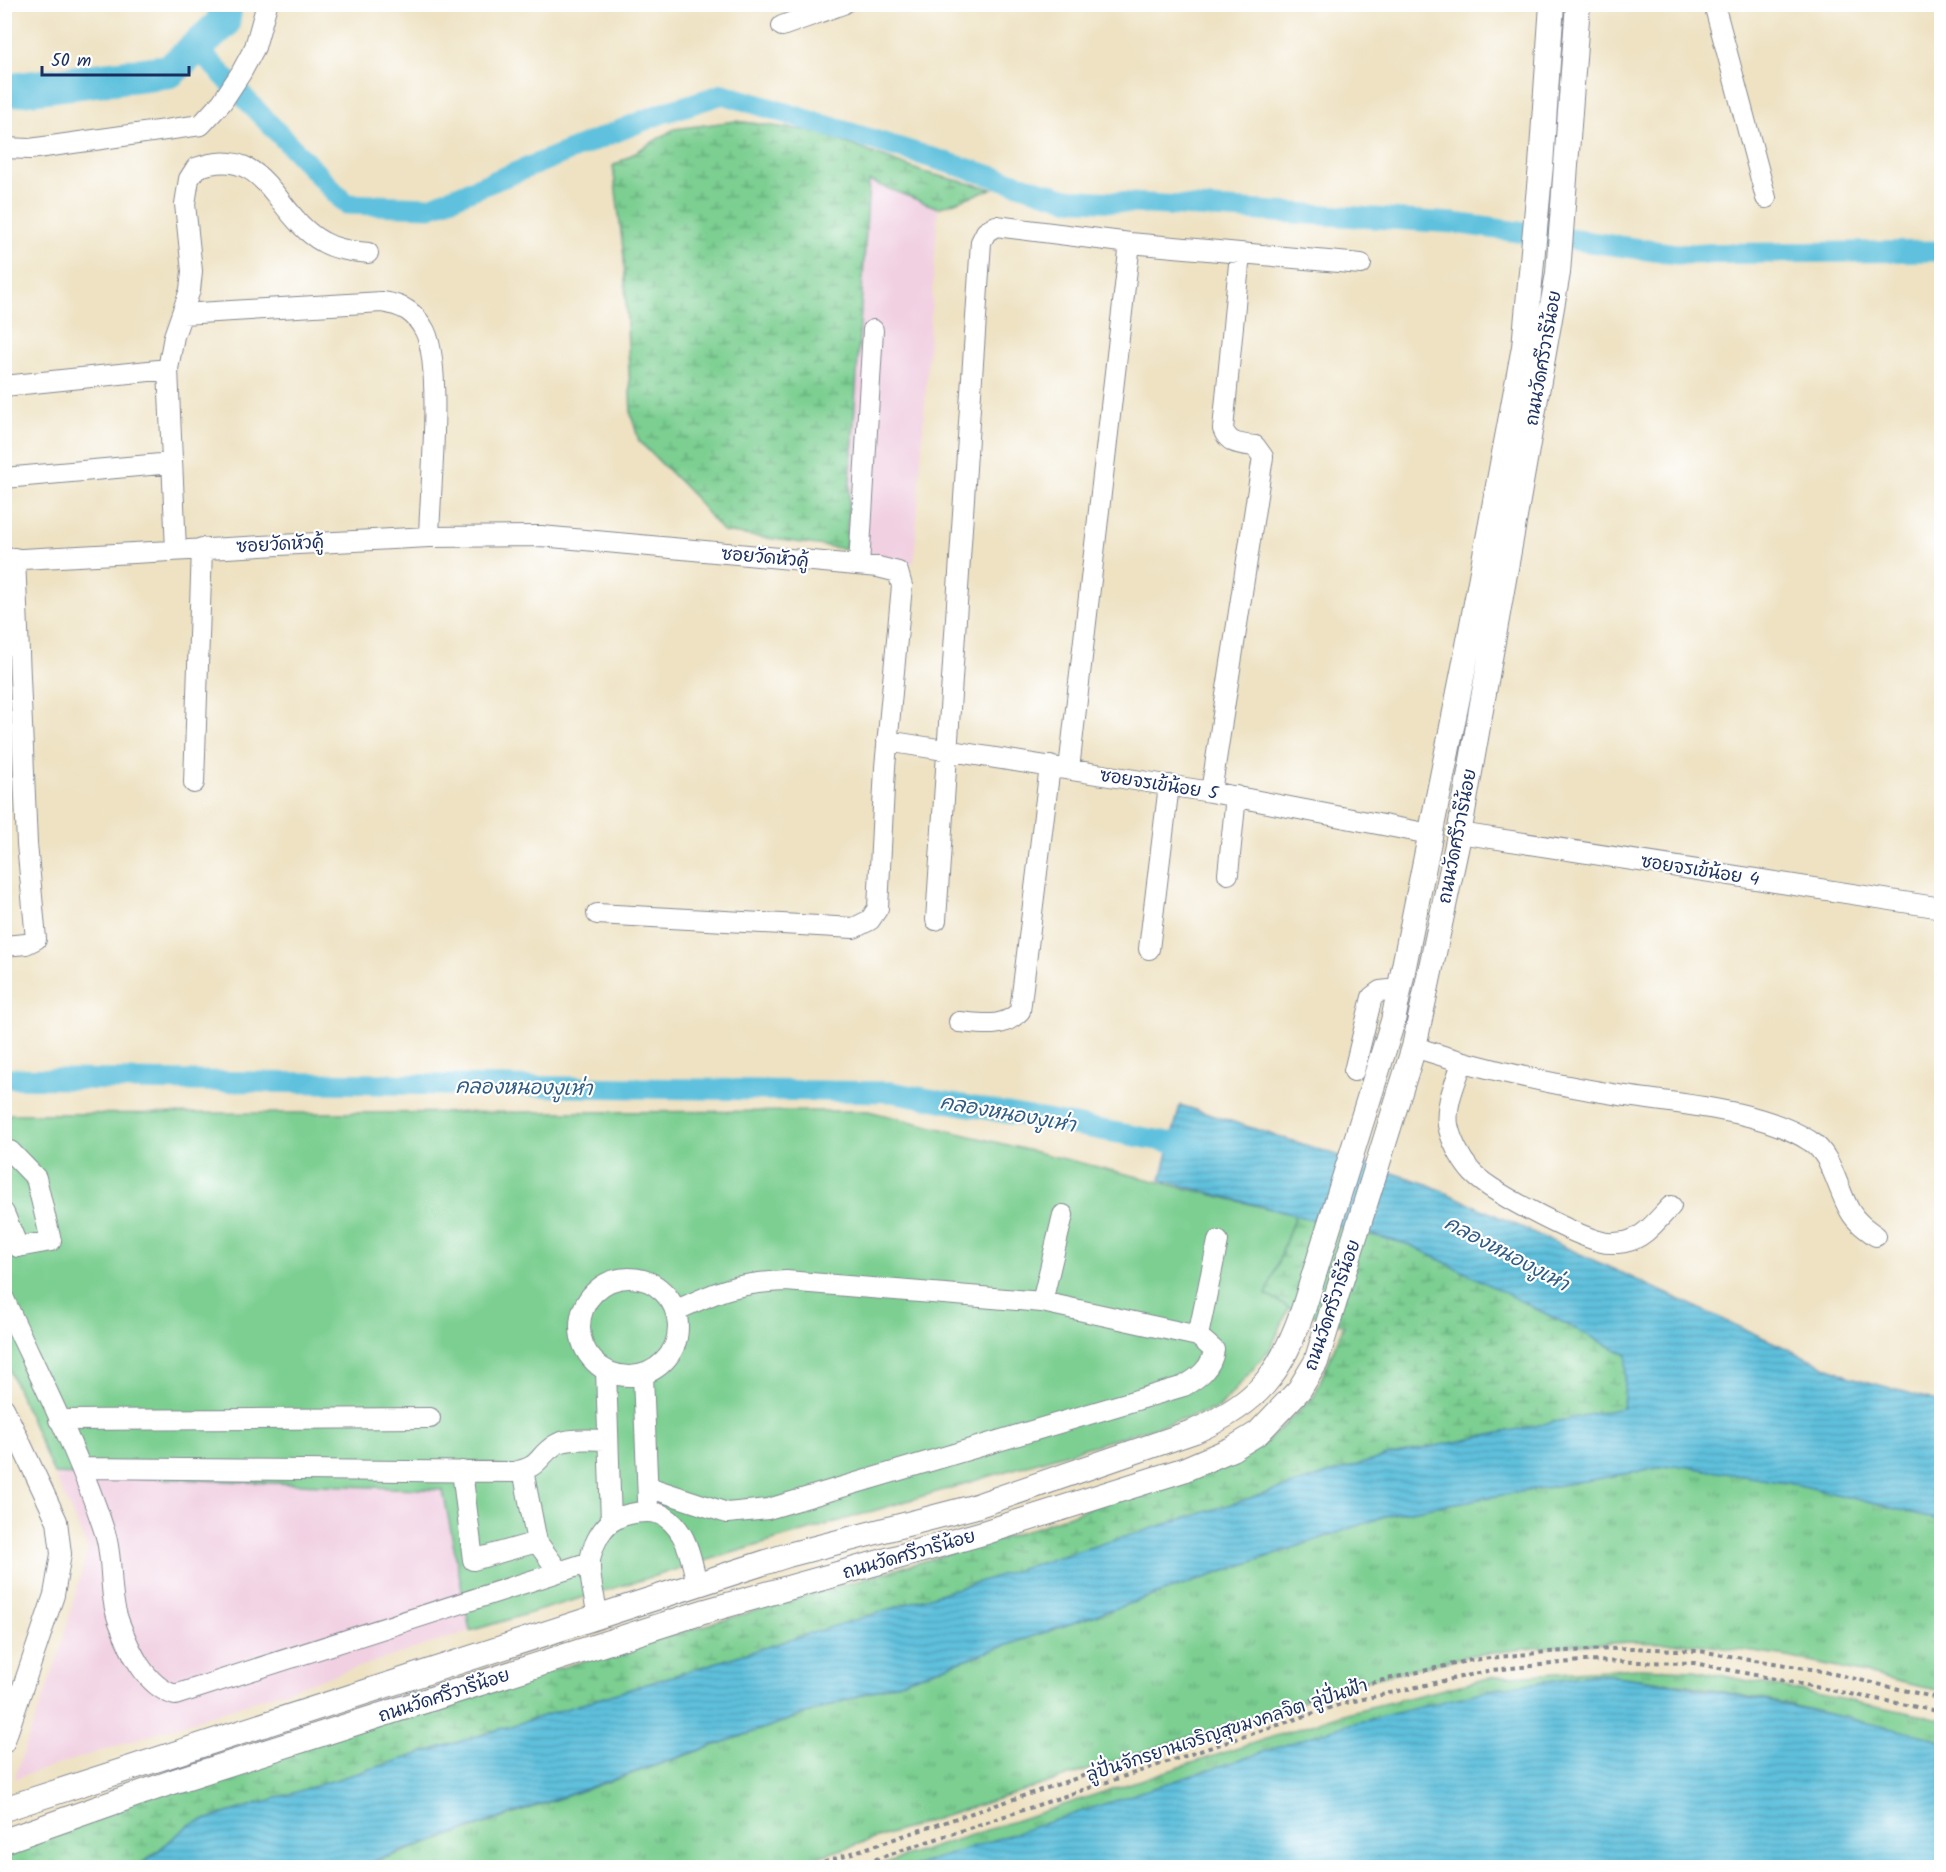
<svg xmlns="http://www.w3.org/2000/svg" width="1946" height="1872" font-family="Kalam,'Playpen Sans Thai',sans-serif">
	<style>
		.built { fill: #f1d0e2 }
		.grass { fill: url(#grass-tufts); stroke: #4b7f78; stroke-width: 1.5 }
		.wetland { fill: url(#wetland-marsh); stroke: #4b7f78; stroke-width: 1.5 }
		.pitch { fill: #7bcf91; stroke: #4b7f78; stroke-width: 1.5 }
		.water { fill: url(#water-rules); stroke: #3d789e; stroke-width: 1.5 }
		.lines { fill: none; stroke-linecap: round; stroke-linejoin: round }
		.canal { stroke: #5fc1dd; stroke-width: 21 }
		.river { stroke: #5fc1dd; stroke-width: 34 }
		.minor-casing { stroke: #848890; stroke-width: 22 }
		.major-casing { stroke: #848890; stroke-width: 26 }
		.path { stroke: #848890; stroke-width: 4; stroke-dasharray: 4.5 4.5; stroke-linecap: butt }
		.minor { stroke: #fff; stroke-width: 20 }
		.major { stroke: #fff; stroke-width: 24 }
		.labels { text-anchor: middle; stroke-width: 4.5; stroke-linejoin: round; paint-order: stroke }
		.street-label { font-size: 18px; fill: #1b2f5e; stroke: #fff }
		.water-label { font-size: 20px; font-style: italic; fill: #2f5b84; stroke: #fff }
	</style>
	<defs>
		<pattern id="grass-tufts" width="24" height="20" patternUnits="userSpaceOnUse" patternTransform="scale(1.5)"><rect width="24" height="20" fill="#7bcf91"/><path d="M3 7l-1-3M5 7V3M7 7l1-3M15 17l-1-3M17 17v-4M19 17l1-3" fill="none" stroke="#64a87a"/></pattern>
		<pattern id="wetland-marsh" width="20" height="14" patternUnits="userSpaceOnUse" patternTransform="scale(1.5)"><rect width="20" height="14" fill="#7bcf91"/><path d="M1 5h8M5 5V1M11 12h8M15 12V8" fill="none" stroke="#64a87a"/></pattern>
		<pattern id="water-rules" width="6" height="5" patternUnits="userSpaceOnUse" patternTransform="scale(1.5)"><rect width="6" height="5" fill="#5fc1dd"/><path d="M0 2.5h6" fill="none" stroke="#4e9db6"/></pattern>
	</defs>
	<rect width="100%" height="100%" fill="#fff"/>
	<filter id="ink" filterUnits="userSpaceOnUse"><feTurbulence type="fractalNoise" baseFrequency=".0167" numOctaves="2"/><feDisplacementMap in="SourceGraphic" scale="12" xChannelSelector="R" yChannelSelector="G"/><feConvolveMatrix kernelMatrix="1 2 1 2 8 2 1 2 1" color-interpolation-filters="sRGB"/></filter>
	<filter id="wash" filterUnits="userSpaceOnUse"><feTurbulence type="fractalNoise" baseFrequency=".008" numOctaves="4" result="noise"/><feDisplacementMap in="SourceGraphic" scale="24" xChannelSelector="R" yChannelSelector="G"/><feGaussianBlur stdDeviation="1.35" result="paint"/><feColorMatrix in="noise" values="0 0 0 0 0 0 0 0 0 0 0 0 0 0 0 0 0 1.4 0 .05"/><feComposite in="paint" operator="in"/></filter>
	<g filter="url(#wash)">
		<rect width="100%" height="100%" fill="#eee2c3"/>
		<!-- built -->
		<path class="built" d="M869 181 938 208 914 563 846 549Z
			M54 1474 443 1490 470 1631 14 1779 58 1657 88 1549Z"/>
		<!-- grass -->
		<path class="grass" d="M1676 1465 1799 1485 1941 1520V1691L1788 1657 1697 1644 1631 1642 1544 1647 1472 1655 1369 1679 787 1867 356 1868 1392 1514Z
			M1638 1668 1694 1670 1941 1719V1740L1786 1704 1687 1685 1598 1674 1499 1688 911 1867 870 1868 1346 1713 1493 1677Z"/>
		<!-- wetland -->
		<path class="wetland" d="M736 121 817 132 923 172 992 189 938 208 869 181 846 549 723 532 688 490 639 441 631 414 624 257 613 166 674 129Z
			M1295 1215 1411 1245 1627 1355 1623 1408 1387 1456 189 1825 138 1867 5 1868V1854L175 1781 1026 1531 1263 1445 1314 1396 1344 1325 1289 1308 1266 1295Z"/>
		<!-- pitch -->
		<path class="pitch" d="M868 1111 1295 1215 1266 1295 1289 1308 1271 1348 1219 1408 470 1631 443 1490 54 1474 5 1360 4 1114Z"/>
		<!-- water -->
		<path class="water" d="M1180 1105 1427 1184 1847 1376 1941 1402V1520L1799 1485 1676 1465 1392 1514 356 1867 138 1868 189 1825 1387 1456 1623 1408 1627 1355 1411 1245 1161 1180Z
			M1598 1674C1715 1688 1827 1713 1941 1740V1867H911L1346 1725 1499 1688Z"/>
		<g class="lines">
			<!-- canal -->
			<path class="canal" d="M196 47 346 204 430 207 660 114 723 94 1067 199 1454 223 1676 254 1942 251
				M4 1078 891 1092 1196 1147"/>
			<!-- river -->
			<path class="river" d="M4 91 170 71 223 23 226 4"/>
		</g>
	</g>
	<g filter="url(#ink)">
		<g class="lines">
			<defs>
				<path id="minor" d="M1714 4 1766 198
					M782 26 843 4
					M4 148 30 149 201 125 222 102 241 73 255 47 267 4
					M182 314 382 302C403 305 415 312 425 331 443 367 430 491 429 537
					M4 386 168 369
					M4 478 172 463
					M176 550 168 369 174 336 190 290 192 271 185 204 189 179 196 168C268 142 273 215 323 242 337 250 352 251 368 253
					M4 560 429 537 541 536 878 567 898 572 902 586 885 767 878 908 870 920 854 928 597 914
					M859 565 873 330
					M887 741 1211 792 1430 834
					M1069 769 1130 243
					M194 783 202 548
					M1211 792 1263 457 1255 446C1241 444 1229 445 1223 429L1240 254
					M1459 833 1942 908
					M1228 874 1236 796
					M936 920 981 242 986 232 996 226 1130 243 1361 264
					M4 946 26 944 36 939 27 844 15 558
					M1149 949 1169 785
					M959 1022C983 1024 1003 1029 1020 1011L1050 766
					M1414 1047C1479 1068 1545 1083 1613 1094 1673 1104 1759 1108 1810 1141 1832 1154 1837 1189 1850 1211 1856 1222 1866 1229 1876 1236
					M1462 1063C1456 1082 1445 1104 1448 1125 1451 1140 1460 1158 1470 1170 1486 1191 1575 1235 1602 1242 1608 1244 1618 1243 1625 1242 1645 1238 1657 1220 1671 1206
					M1354 1071 1372 997 1380 991 1399 989
					M4 1150 10 1151 36 1178 51 1241 18 1247 4 1213
					M580 1327a49 49 0 1 1 98 0a49 49 0 1 1-98 0Z
					M4 1299C39 1376 79 1452 105 1533 114 1561 108 1593 119 1622 129 1649 145 1686 175 1695L590 1562
					M1042 1302 1063 1215
					M1198 1336 1218 1241
					M606 1371 611 1522
					M643 1375 648 1501
					M4 1408 57 1521 61 1554 54 1595 4 1743
					M59 1420 430 1418
					M81 1468 513 1472C542 1467 536 1457 555 1445 568 1437 593 1440 608 1440
					M523 1470 537 1542 559 1572
					M462 1471 473 1560 537 1542
					M648 1487 727 1513 768 1509 1184 1386C1198 1378 1212 1368 1214 1350L1198 1336 1042 1302 786 1281C736 1283 720 1290 675 1311
					M598 1616C595 1599 589 1580 590 1562 591 1549 600 1530 611 1522 623 1513 651 1508 664 1516 687 1530 692 1561 697 1585"/>
				<path id="major" d="M4 1809 788 1555 973 1507 1195 1431C1259 1402 1280 1375 1303 1310L1393 1021 1464 667 1524 347 1541 165 1552 4
					M4 1841 175 1781 706 1611 983 1533 1183 1470 1232 1449 1258 1433 1299 1390 1316 1362 1414 1047 1458 840 1558 273 1578 4"/>
			</defs>
			<!-- minor casing -->
			<use href="#minor" class="minor-casing"/>
			<!-- major casing -->
			<use href="#major" class="major-casing"/>
			<!-- path -->
			<path class="path" d="M807 1868 1305 1702 1370 1683 1471 1660 1546 1652 1632 1648 1699 1651 1817 1670 1942 1699
				M849 1868 1341 1704 1492 1670 1581 1661 1694 1663 1942 1712"/>
			<!-- minor -->
			<use href="#minor" class="minor"/>
			<!-- major -->
			<use href="#major" class="major"/>
		</g>
	</g>
	<g class="labels">
		<!-- street labels -->
		<g class="street-label">
			<text transform="translate(1543 358) rotate(-80)" y="6">ถนนวัดศรีวารีน้อย</text>
			<text transform="translate(280 544) rotate(-3)" y="6">ซอยวัดหัวคู้</text>
			<text transform="translate(765 557) rotate(5)" y="6">ซอยวัดหัวคู้</text>
			<text transform="translate(1159 784) rotate(9)" y="6">ซอยจรเข้น้อย 5</text>
			<text transform="translate(1457 836) rotate(-79)" y="6">ถนนวัดศรีวารีน้อย</text>
			<text transform="translate(1700 870) rotate(9)" y="6">ซอยจรเข้น้อย 4</text>
			<text transform="translate(1332 1305) rotate(-71)" y="6">ถนนวัดศรีวารีน้อย</text>
			<text transform="translate(909 1554) rotate(-16)" y="6">ถนนวัดศรีวารีน้อย</text>
			<text transform="translate(444 1695) rotate(-18)" y="6">ถนนวัดศรีวารีน้อย</text>
			<text transform="translate(1227 1730) rotate(-18)" y="6">ลู่ปั่นจักรยานเจริญสุขมงคลจิต ลู่ปั่นฟ้า</text>
		</g>
		<!-- water labels -->
		<g class="water-label">
			<text transform="translate(524 1087) rotate(1)" y="7">คลองหนองงูเห่า</text>
			<text transform="translate(1008 1113) rotate(10)" y="7">คลองหนองงูเห่า</text>
			<text transform="translate(1507 1253) rotate(28)" y="7">คลองหนองงูเห่า</text>
		</g>
	</g>
	<!-- margin -->
	<rect width="1946" height="1872" fill="none" stroke="#fff" stroke-width="24"/>
	<!-- scale -->
	<path d="M42 66v9h147v-9" fill="none" stroke="#1b2f5e" stroke-width="3"/>
	<text x="51" y="66" font-size="18" fill="#1b2f5e" stroke="#ffffff" stroke-width="4.5" paint-order="stroke">50 m</text>
</svg>
